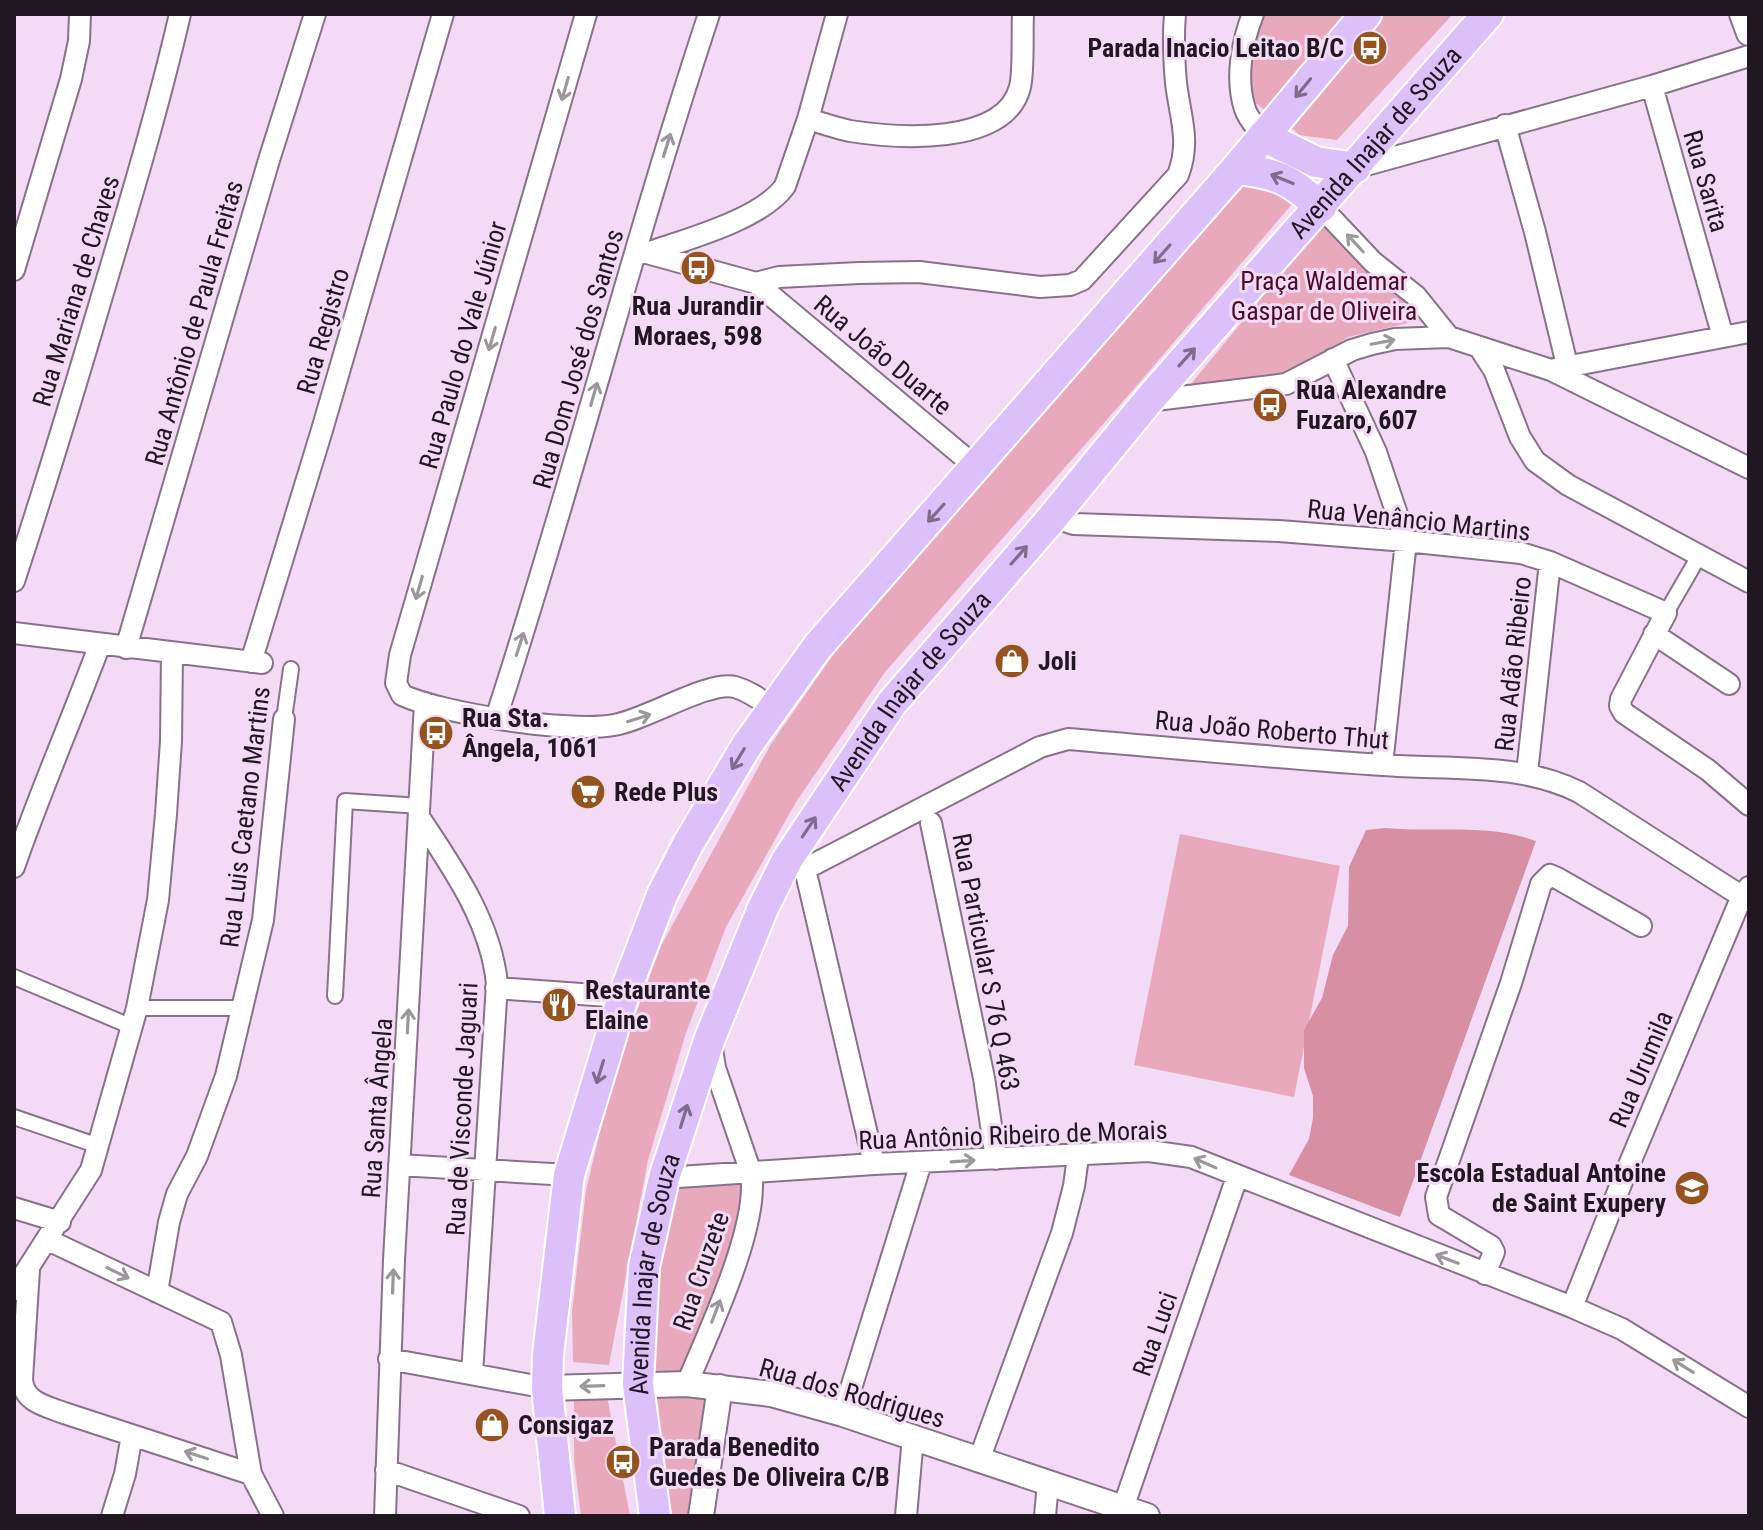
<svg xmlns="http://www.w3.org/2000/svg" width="1763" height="1530" font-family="'Roboto Condensed',sans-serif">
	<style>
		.green { fill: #e9a9bc }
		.forest { fill: #d78fa4 }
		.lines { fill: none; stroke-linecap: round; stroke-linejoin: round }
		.pedestrian-casing { stroke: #88728a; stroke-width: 18 }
		.minor-casing { stroke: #88728a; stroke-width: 24 }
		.tertiary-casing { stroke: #88728a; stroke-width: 28 }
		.primary-casing { stroke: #fff; stroke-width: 34 }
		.pedestrian { stroke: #fff; stroke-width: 14 }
		.minor { stroke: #fff; stroke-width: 20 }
		.tertiary { stroke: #fff; stroke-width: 24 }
		.primary { stroke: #dcc0f9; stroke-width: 30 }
		.oneway { stroke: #7e6c8d }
		.oneway2 { stroke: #9b979b }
		.labels { text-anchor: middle; stroke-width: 6; stroke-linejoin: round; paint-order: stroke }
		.poi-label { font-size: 26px; font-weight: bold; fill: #201721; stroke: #f3daf5; text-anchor: start }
		.street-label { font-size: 26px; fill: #201721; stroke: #f3daf5 }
		.park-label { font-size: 26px; fill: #4c0c27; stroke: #f3daf5 }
	</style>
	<rect width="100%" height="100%" fill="#f3daf5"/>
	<!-- green -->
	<path class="green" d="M1253 14H1367L1277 119 1242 93Z
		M1382 14H1453L1337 140 1299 135 1285 122Z
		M1235 174 1298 197 1133 390 885 672 796 802 726 927 686 1033 648 1160 609 1365 573 1362 572 1311 586 1190 614 1073 661 946 771 744 849 632Z
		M1321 225 1342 241 1359 262 1409 299 1425 319 1348 337 1289 378 1191 384Z
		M1180 834 1340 866 1294 1097 1134 1065Z
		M749 1175 753 1189 687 1384 638 1376 664 1178Z
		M706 1391 708 1406 691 1516H667L654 1396Z
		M574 1395 607 1396 630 1516H581L574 1460Z"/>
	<!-- forest -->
	<path class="forest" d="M1385 828C1436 833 1487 823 1536 841L1400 1217 1289 1175 1309 1139 1313 1118V1096L1304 1068V1030L1322 998 1333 955 1348 926 1349 867 1366 830Z"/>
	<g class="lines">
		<defs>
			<path id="pedestrian" d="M1666 613 1699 556
				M284 719 291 669
				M14 977 130 1026
				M335 996 345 801 420 806
				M137 1008H241
				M14 1117 99 1146"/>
			<path id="minor" d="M586 14 400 655 396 683 402 695C444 714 569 733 614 725 646 720 709 680 735 687 749 691 761 700 773 708
				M1253 14C1242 42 1235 79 1245 109 1248 119 1257 128 1263 136
				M1652 86 1723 337
				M808 119C822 123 836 128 850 131 895 138 1005 147 1020 87 1024 71 1022 33 1023 14
				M1505 125 1535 232 1567 365
				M1355 168 1652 86 1749 56
				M1321 207 1373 262 1416 296 1449 337
				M636 250 756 283 779 277 859 273 919 272 1040 287 1070 285 1082 280 1178 175C1191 141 1180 117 1176 83 1174 60 1173 37 1175 14
				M650 252C688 239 762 219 785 186L808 119 837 14
				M14 270 71 79 79 41 80 14
				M756 283 976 467
				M1479 347 1494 370 1520 437 1535 461 1568 485 1749 582
				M1333 359 1376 452 1406 541 1382 765
				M1555 369 1749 332
				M1148 401 1286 384 1352 350 1372 344 1395 339 1449 337 1551 370 1749 468
				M1052 517 1074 524 1279 531 1406 541 1521 553 1550 562 1666 613 1621 699 1620 706 1624 713 1708 770 1749 805
				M14 581C45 487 74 391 102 296 130 202 158 109 180 14
				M14 633 262 663
				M1654 634 1729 684
				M126 648 269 160 315 14
				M251 662 322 430 443 14
				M496 718C572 485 632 247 709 14
				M1527 773 1550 562
				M419 817C453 868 491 922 497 984L472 1374
				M931 823 984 1078 996 1159
				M787 860 805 869 1040 747 1068 739C1173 748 1277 758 1383 765 1448 770 1519 762 1579 792L1749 901
				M14 867C40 792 72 719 100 644
				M805 869 874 1164
				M496 988 623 997
				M399 1165 569 1175
				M664 1178 874 1164 1149 1151 1191 1157 1572 1307 1622 1329 1749 1407
				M14 1208 60 1222
				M48 1240 221 1322 231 1355 251 1474
				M29 1270 22 1379C23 1402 46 1406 64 1413L251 1474 273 1516
				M1485 1274 1494 1252 1491 1246 1439 1215 1436 1197 1511 983 1541 884 1550 875 1557 878 1641 926
				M14 1290 91 1170 137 1008 158 900 166 814 171 741 172 653
				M157 1292 169 1222 177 1194 197 1156 226 1076 263 920 284 719
				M1572 1307 1621 1184 1742 896 1749 887
				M389 1359 547 1388
				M687 1384C708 1333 760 1225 751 1173L715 1068 711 1042
				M843 1414 921 1163
				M979 1460 1062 1233 1074 1186 1078 1157
				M386 1470 519 1516
				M1123 1508 1237 1177
				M112 1516 125 1474 132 1435
				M385 1516 394 1260 425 703
				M906 1516 913 1437
				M1045 1516 1048 1483"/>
			<path id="tertiary" d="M1742 14 1749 33
				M547 1388 687 1384 771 1394 843 1414 1147 1516
				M701 1516 720 1387"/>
			<g id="primary">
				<path d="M1263 136 1316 162 1355 168"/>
				<path d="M1236 169C1278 173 1290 180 1321 207"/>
				<path d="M560 1516 547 1388 548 1355 569 1175 623 997 662 895 688 844 747 745 818 646 1236 169 1366 14"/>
				<path id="s1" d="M655 1516 638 1384 644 1267 664 1178 710 1038 763 908 787 860 892 703 1048 523 1148 401 1488 14"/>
			</g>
		</defs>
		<!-- pedestrian casing -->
		<use href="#pedestrian" class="pedestrian-casing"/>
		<!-- minor casing -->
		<use href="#minor" class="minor-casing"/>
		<!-- tertiary casing -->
		<use href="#tertiary" class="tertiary-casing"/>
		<!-- primary casing -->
		<use href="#primary" class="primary-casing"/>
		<!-- pedestrian -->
		<use href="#pedestrian" class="pedestrian"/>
		<!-- minor -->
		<use href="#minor" class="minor"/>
		<!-- tertiary -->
		<use href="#tertiary" class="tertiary"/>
		<!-- primary -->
		<use href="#primary" class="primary"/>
	</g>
	<!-- one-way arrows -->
	<defs><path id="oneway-shaft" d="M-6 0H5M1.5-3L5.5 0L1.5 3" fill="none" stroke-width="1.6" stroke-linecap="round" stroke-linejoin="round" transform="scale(2)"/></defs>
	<g class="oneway">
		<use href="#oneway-shaft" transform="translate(1303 88) rotate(129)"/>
		<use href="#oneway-shaft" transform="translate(1282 179) rotate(-158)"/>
		<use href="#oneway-shaft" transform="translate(1162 254) rotate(131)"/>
		<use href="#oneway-shaft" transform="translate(1187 357) rotate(-48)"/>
		<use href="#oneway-shaft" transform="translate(936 513) rotate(132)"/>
		<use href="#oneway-shaft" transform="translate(1019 555) rotate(-49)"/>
		<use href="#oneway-shaft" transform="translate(738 759) rotate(121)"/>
		<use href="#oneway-shaft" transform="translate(809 827) rotate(-56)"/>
		<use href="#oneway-shaft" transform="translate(600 1072) rotate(107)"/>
		<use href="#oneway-shaft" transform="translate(684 1116) rotate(-73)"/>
	</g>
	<g class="oneway2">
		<use href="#oneway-shaft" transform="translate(565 89) rotate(106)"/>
		<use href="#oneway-shaft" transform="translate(667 145) rotate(-73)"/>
		<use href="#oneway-shaft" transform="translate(1355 243) rotate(-133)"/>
		<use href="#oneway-shaft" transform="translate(492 339) rotate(106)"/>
		<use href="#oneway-shaft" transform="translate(1383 342) rotate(-11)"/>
		<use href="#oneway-shaft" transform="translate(594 394) rotate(-74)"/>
		<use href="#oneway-shaft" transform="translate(419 588) rotate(106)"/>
		<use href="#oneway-shaft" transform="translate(520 644) rotate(-72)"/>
		<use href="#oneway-shaft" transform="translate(639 718) rotate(-18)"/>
		<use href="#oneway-shaft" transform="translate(408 1021) rotate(-87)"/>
		<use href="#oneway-shaft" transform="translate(963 1161) rotate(-4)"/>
		<use href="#oneway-shaft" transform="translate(1205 1163) rotate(-156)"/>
		<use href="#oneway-shaft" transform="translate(1447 1259) rotate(-159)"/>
		<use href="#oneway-shaft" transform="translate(118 1273) rotate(26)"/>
		<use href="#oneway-shaft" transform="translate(393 1281) rotate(-88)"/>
		<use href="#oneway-shaft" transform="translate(716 1311) rotate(-69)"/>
		<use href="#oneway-shaft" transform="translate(1683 1366) rotate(-148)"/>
		<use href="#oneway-shaft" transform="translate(592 1386) rotate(178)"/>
		<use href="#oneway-shaft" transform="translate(196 1455) rotate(-162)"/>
	</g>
	<!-- icons -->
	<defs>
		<symbol id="bus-disc" viewBox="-11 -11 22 22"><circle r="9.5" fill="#95531f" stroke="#f3daf5"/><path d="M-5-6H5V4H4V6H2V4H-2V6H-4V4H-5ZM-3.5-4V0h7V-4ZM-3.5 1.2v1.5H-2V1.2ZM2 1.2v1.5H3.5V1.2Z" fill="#fff"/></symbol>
		<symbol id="shop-disc" viewBox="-11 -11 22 22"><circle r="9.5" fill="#95531f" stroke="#f3daf5"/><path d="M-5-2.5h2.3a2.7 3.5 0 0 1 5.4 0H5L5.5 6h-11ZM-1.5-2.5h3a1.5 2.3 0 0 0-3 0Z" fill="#fff"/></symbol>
		<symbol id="supermarket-disc" viewBox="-11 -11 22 22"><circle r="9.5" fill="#95531f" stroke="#f3daf5"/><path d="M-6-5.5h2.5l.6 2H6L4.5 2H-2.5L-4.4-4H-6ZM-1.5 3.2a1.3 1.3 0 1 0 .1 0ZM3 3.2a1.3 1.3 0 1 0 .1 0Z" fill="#fff"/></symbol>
		<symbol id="restaurant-disc" viewBox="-11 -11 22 22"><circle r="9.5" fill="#95531f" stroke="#f3daf5"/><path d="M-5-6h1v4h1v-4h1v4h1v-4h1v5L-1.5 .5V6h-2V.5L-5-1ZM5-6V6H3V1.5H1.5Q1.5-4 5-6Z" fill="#fff"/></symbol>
		<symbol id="school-disc" viewBox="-11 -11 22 22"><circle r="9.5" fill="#95531f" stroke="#f3daf5"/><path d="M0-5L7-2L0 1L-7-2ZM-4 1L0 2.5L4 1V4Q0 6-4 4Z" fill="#fff"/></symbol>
	</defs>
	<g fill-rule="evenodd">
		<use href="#bus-disc" x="1350" y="28" width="40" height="40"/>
		<use href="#bus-disc" x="678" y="248" width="40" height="40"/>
		<use href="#bus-disc" x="1250" y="385" width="40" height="40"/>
		<use href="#shop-disc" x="992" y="641" width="40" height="40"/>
		<use href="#bus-disc" x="416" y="713" width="40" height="40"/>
		<use href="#supermarket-disc" x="568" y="772" width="40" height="40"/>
		<use href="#restaurant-disc" x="539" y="985" width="40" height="40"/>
		<use href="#school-disc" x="1672" y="1168" width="40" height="40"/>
		<use href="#shop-disc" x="472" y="1405" width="40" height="40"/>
		<use href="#bus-disc" x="603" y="1442" width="40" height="40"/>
	</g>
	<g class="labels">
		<!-- poi labels -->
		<g class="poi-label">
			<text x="1344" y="57" text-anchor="end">Parada Inacio Leitao B/C</text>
			<text x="698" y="315" text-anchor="middle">Rua Jurandir<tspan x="698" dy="30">Moraes, 598</tspan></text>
			<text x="1296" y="399">Rua Alexandre<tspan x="1296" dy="30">Fuzaro, 607</tspan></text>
			<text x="1038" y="670">Joli</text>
			<text x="462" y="727">Rua Sta.<tspan x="462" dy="30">Ângela, 1061</tspan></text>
			<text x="614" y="801">Rede Plus</text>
			<text x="585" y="999">Restaurante<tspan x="585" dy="30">Elaine</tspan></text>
			<text x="1666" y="1182" text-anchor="end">Escola Estadual Antoine<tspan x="1666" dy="30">de Saint Exupery</tspan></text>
			<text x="518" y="1434">Consigaz</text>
			<text x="649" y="1456">Parada Benedito<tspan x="649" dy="30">Guedes De Oliveira C/B</tspan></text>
		</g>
		<!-- street labels -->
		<g class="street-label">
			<text dy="9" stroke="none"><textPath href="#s1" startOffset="1612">Avenida Inajar de Souza</textPath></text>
			<text transform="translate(1706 181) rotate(74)" y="9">Rua Sarita</text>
			<text transform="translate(76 291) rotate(-73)" y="9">Rua Mariana de Chaves</text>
			<text transform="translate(194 323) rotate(-74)" y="9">Rua Antônio de Paula Freitas</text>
			<text transform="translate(323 331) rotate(-74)" y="9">Rua Registro</text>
			<text transform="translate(463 345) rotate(-74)" y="9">Rua Paulo do Vale Júnior</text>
			<text transform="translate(883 355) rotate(40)" y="9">Rua João Duarte</text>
			<text transform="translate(578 359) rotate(-74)" y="9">Rua Dom José dos Santos</text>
			<text transform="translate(1419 520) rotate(6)" y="9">Rua Venâncio Martins</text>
			<text transform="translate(1513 664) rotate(-84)" y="9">Rua Adão Ribeiro</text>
			<text dy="9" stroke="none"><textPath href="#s1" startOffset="892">Avenida Inajar de Souza</textPath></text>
			<text transform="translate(1272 730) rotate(5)" y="9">Rua João Roberto Thut</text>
			<text transform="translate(245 817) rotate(-83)" y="9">Rua Luis Caetano Martins</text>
			<text transform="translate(986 962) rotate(79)" y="9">Rua Particular S 76 Q 463</text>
			<text transform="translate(1641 1069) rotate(-67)" y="9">Rua Urumila</text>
			<text transform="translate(377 1108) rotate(-86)" y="9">Rua Santa Ângela</text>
			<text transform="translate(462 1109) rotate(-87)" y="9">Rua de Visconde Jaguari</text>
			<text transform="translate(1013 1135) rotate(-2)" y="9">Rua Antônio Ribeiro de Morais</text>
			<text transform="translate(701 1271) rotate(-71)" y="9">Rua Cruzete</text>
			<text dy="9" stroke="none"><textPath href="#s1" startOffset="244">Avenida Inajar de Souza</textPath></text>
			<text transform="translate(1155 1334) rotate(-71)" y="9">Rua Luci</text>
			<text transform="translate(852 1393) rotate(16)" y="9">Rua dos Rodrigues</text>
		</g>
		<!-- park labels -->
		<g class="park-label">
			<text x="1324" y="290">Praça Waldemar<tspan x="1324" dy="30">Gaspar de Oliveira</tspan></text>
		</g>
	</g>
	<!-- border -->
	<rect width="1763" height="1530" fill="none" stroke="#201721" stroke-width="32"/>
</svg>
